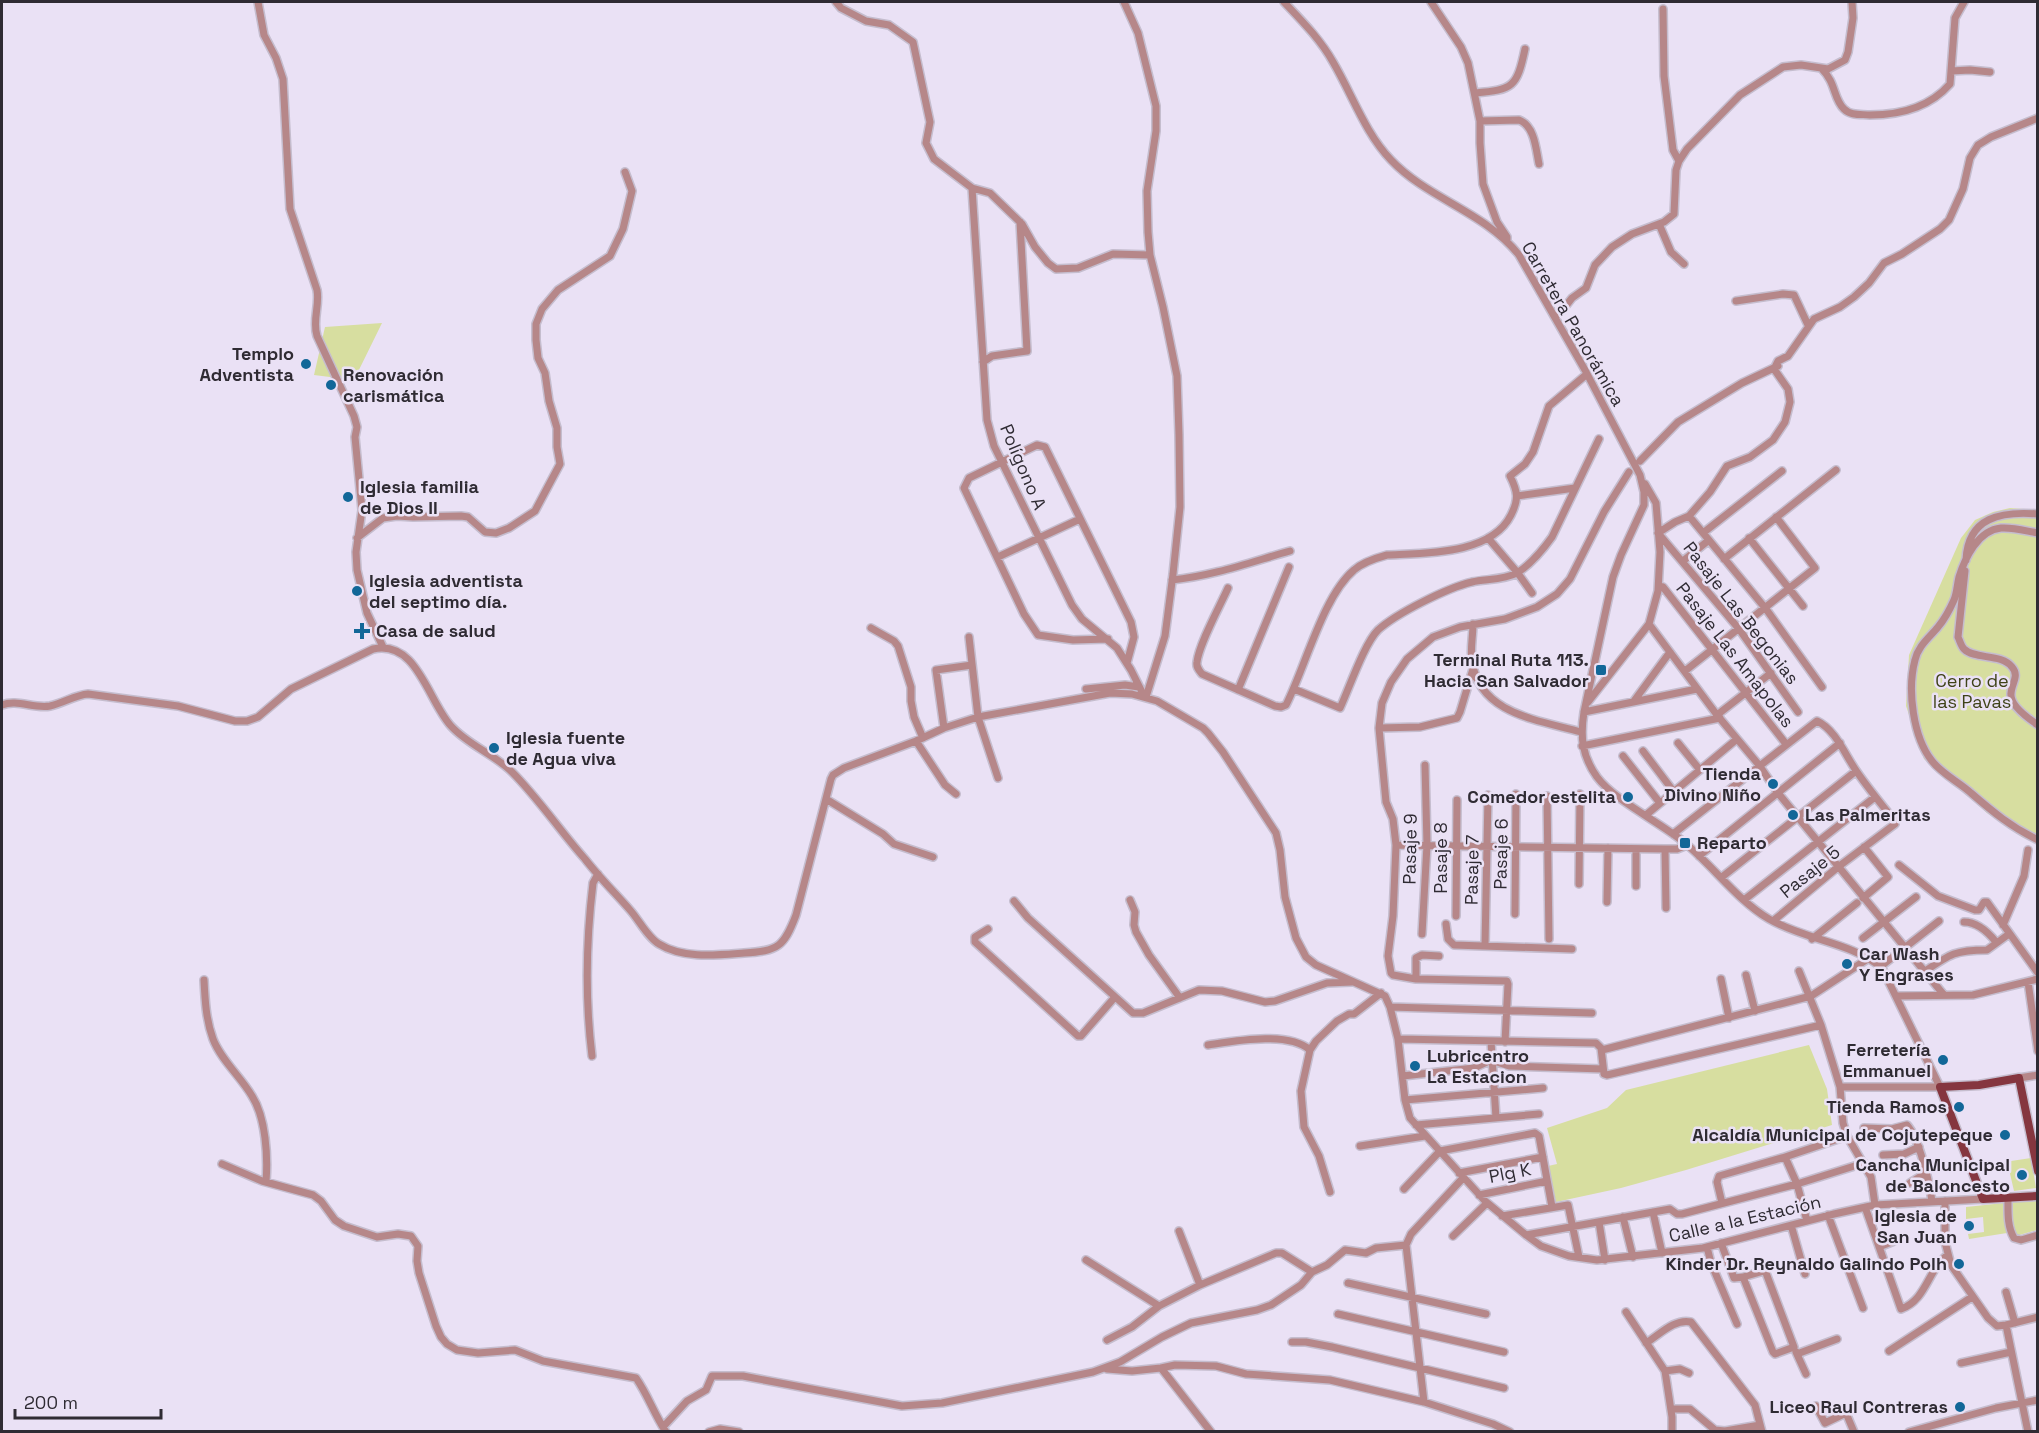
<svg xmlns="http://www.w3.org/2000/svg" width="2039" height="1433" font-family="'Space Grotesk',sans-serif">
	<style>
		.green { fill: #d7dea0 }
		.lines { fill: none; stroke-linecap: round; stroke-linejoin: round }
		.minor-casing { stroke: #c5bdce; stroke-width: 10 }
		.major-casing { stroke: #c5bdce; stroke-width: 11 }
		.minor { stroke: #b68789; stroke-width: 7 }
		.major { stroke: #85363f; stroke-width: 8 }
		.poi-dot { fill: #126798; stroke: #eae1f5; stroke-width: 2 }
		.labels { text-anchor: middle; stroke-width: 5; stroke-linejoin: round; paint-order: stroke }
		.street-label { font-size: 18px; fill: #2f2b33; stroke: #eae1f5 }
		.poi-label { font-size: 18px; font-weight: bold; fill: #2f2b33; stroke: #eae1f5; text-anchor: end }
		.park-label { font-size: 18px; fill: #3f4318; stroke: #eae1f5 }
	</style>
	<rect width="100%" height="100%" fill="#eae1f5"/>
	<!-- green -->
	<path class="green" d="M382 323 354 380 314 375 325 327Z
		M2010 508 2037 510V843L2022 837 1987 813 1962 790 1924 759 1906 706 1909 655 1961 538 1975 520 1993 512Z
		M1809 1045 1827 1089 1832 1125 1686 1170 1621 1188 1556 1202 1548 1166 1557 1164 1547 1128 1607 1108 1626 1090Z
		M2031 1158 2036 1188 2014 1191 2008 1165H2011V1161Z
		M2026 1199H2038L2037 1230 2016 1236 2010 1212 2012 1202Z
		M2004 1203 2007 1233 1969 1239 1968 1234 1984 1232 1983 1217 1966 1219V1207Z"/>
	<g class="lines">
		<defs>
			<path id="minor" d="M258 2 264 35 276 58 283 79 290 209 317 290C320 306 312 320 317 336L354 416 357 427 355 437 362 510 356 552 357 570 367 613 383 647
				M836 2 841 8 866 21 889 25 913 42 930 122 926 143 934 159 972 188 990 193 1022 224 1035 247 1048 263 1056 269 1078 268 1113 254 1150 255
				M1124 2 1138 33 1156 106V131L1147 191 1148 232 1150 255 1163 307 1177 376 1179 435 1180 507 1173 574 1165 636 1146 697
				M1284 2C1302 21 1320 39 1333 62 1352 94 1365 133 1391 160 1428 199 1485 212 1519 255L1585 370 1640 475 1644 492V505L1621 555 1613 577 1584 712C1580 737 1582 756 1597 777 1615 801 1660 822 1685 843 1714 867 1737 900 1769 919 1805 940 1851 942 1882 968L1940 1087H1840
				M1431 2 1461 47 1468 63 1480 121V143L1483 184 1497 222 1507 237V241
				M1663 9 1664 76 1673 150 1679 161
				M1822 69C1825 72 1828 76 1830 80 1835 89 1836 102 1844 109 1851 116 1861 114 1870 115 1900 115 1929 108 1950 84L1955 18 1964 2
				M1951 71 1970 70 1990 72
				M1475 93C1513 90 1517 87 1525 49
				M1480 121 1519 120C1535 126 1536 150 1539 164
				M972 188 987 420 994 446 1072 605 1082 619 1117 648 1131 670 1141 690 1142 696
				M1659 224 1671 252 1684 264
				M1736 301 1783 294 1794 295 1808 325
				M1555 317 1561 312 1572 298 1586 288 1595 265 1612 247 1632 234 1664 222 1674 214 1676 170 1679 161 1687 149 1740 95 1783 67 1801 65 1828 69 1845 60 1848 52 1853 18 1852 2
				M983 362 992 356 1027 351 1020 222
				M1640 461 1678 422 1742 383 1778 366
				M1517 496 1575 488
				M1689 516 1766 609 1822 687
				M1703 533 1782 471
				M2038 533C2026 531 2013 527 2001 528 1978 530 1965 558 1959 577 1957 585 1957 593 1954 600 1950 609 1944 620 1938 627 1929 638 1918 646 1915 660 1907 690 1913 737 1932 761 1942 774 1959 782 1971 793 1993 812 2011 827 2038 840
				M357 538 383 518 397 516 413 517 461 516 468 517 485 532 496 533 509 528 535 511 560 464 557 447V428L549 401 545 373 538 358 536 340V324L542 309 558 290 610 256 623 229 632 191 625 172
				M1488 538 1517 572 1532 593
				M1749 538 1803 606
				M998 557 1080 519
				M1724 559 1836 470
				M1966 560C1968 517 2001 511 2038 514
				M1683 561 1709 540
				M1965 571 1958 637C1960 641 1961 646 1964 649 1975 660 2001 653 2012 667 2020 676 2011 684 2011 694 2010 706 2029 719 2038 725
				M1172 580C1213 576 1251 562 1290 551
				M1659 586 1663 587 1786 744
				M1228 588C1220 606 1199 644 1197 662 1196 667 1199 670 1202 674L1275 706 1281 707 1286 705C1305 668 1323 596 1354 570 1363 562 1376 558 1387 555 1425 553 1491 555 1511 515 1519 499 1518 492 1510 476L1525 464 1533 452 1549 406 1587 374
				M1473 624C1473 636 1470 650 1472 661 1479 714 1538 720 1581 732
				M1649 624 1717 715 1759 765 1778 793 1944 995
				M871 628 894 641 898 646 911 687V701L914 717 923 738
				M969 637 978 717 998 778
				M1108 639 1073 640 1038 635 1024 614 964 488 969 478 1037 445 1045 447 1131 622 1134 637 1127 663
				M1685 671 1815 568 1776 517
				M1086 689 1125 685 1139 687
				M1294 689 1340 708C1349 689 1364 644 1378 630 1397 613 1447 588 1472 582 1486 579 1504 580 1517 573 1531 564 1542 551 1552 537L1599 439
				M1238 690 1289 567
				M1634 701 1670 652
				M1588 702 1649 624 1658 591 1660 552 1656 503 1645 484
				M2 705C17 699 34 709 50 706 64 703 75 695 88 694L178 706 235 721H247L258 717 291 689 373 649C417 639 428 701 451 726 468 745 494 754 512 772 539 799 560 831 585 859 599 877 615 893 630 910 639 920 648 938 659 944 683 959 717 955 744 953 778 951 784 947 796 915L831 779 833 775 844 768 916 741 944 728 978 717 1110 693 1132 694 1157 701 1203 728 1208 733 1223 752 1276 833 1280 850 1285 897 1296 938 1306 957 1316 965 1385 996 1390 1007 1398 1039 1405 1100 1410 1118 1485 1201 1526 1235 1541 1246 1569 1256 1597 1260 1703 1248 1834 1214 1875 1205 1983 1199
				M1584 712 1697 689
				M1798 712 1739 629 1658 533 1675 522 1689 516 1710 492 1727 466 1750 457 1773 440 1785 422 1790 402 1788 389 1774 369 1778 361 1788 356 1814 319 1840 307 1854 297 1869 283 1884 263 1902 254 1940 229 1949 220 1963 189 1970 158 1978 145 1991 137 2038 118
				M1717 715 1771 673
				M944 728 936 670 972 665
				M1379 728 1420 727 1457 718 1460 712 1473 669
				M916 741 945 785 956 794
				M1678 743 1700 770
				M1582 746 1720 718
				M1643 751 1674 792
				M1623 756 1660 803
				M1547 796 1549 939
				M826 799 883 834 894 844 933 857
				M1646 815 1737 739
				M1673 834 1817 721C1836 730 1845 755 1857 772 1868 788 1881 804 1894 820L1895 824 1838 867 1773 921
				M1396 845 1665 849H1677L1687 845
				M1665 849 1666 908
				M1699 856 1840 743
				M1899 865 1938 896 1975 910H1979L1984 902H1987L2038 973
				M1722 877 1856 771
				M1579 884 1580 794
				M1636 886V849
				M1863 898 1888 877 1864 847
				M1130 900 1135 912 1134 925 1136 932 1149 955 1180 998
				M1744 900 1875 797
				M1014 901 1028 918 1133 1013H1143L1199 990 1222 991 1265 1002 1275 1001 1327 983 1352 982
				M1607 902 1608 848
				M1515 914 1516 794
				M1456 916 1457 800
				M1964 922C1978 922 1988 932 1996 942
				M1446 924 1448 939 1454 945 1572 949
				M2003 925 2024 876 2028 850
				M988 929 975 937V942L1078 1036H1081L1115 997
				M1422 934 1427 845 1425 765
				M1863 938 1916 897
				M1812 939 1857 903
				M1485 946 1488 795
				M1880 967 1939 921
				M1799 971 1821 1025 1840 1087 1843 1123 1847 1136 1871 1177 1875 1205
				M1924 972C1950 954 1955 950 1987 950L2009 934
				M1746 975 1755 1011
				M1416 979V958L1422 955 1439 956
				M1721 979 1729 1018
				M204 980C205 1000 206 1020 213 1039 221 1060 241 1077 252 1096 266 1118 268 1157 266 1182
				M2028 982 2038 1051
				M1896 996 1973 995 2038 979
				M1390 1007 1592 1013
				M1398 1039 1596 1043 1601 1048 1604 1074 1607 1075 1821 1025
				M1491 1041 1496 1118
				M1505 1042 1508 984 1507 981 1416 979 1393 975 1391 973 1388 956 1393 916 1396 845 1393 819 1386 802 1379 728 1382 703 1391 682 1407 659 1433 637 1460 627 1505 619 1537 607 1557 594 1570 579 1604 512 1629 472
				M1208 1045C1235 1041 1288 1031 1310 1050
				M1602 1050 1811 996 1869 958
				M592 1056C585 999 586 941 593 883L598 874
				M1403 1076 1474 1068 1491 1060 1509 1066 1603 1069
				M2019 1078 2038 1075
				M1405 1100 1543 1088
				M1416 1125 1539 1114
				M1864 1128 1892 1129 1907 1125C1919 1138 1930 1184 1932 1202
				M1360 1146 1425 1136
				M1883 1155 1904 1154 1919 1147
				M222 1164 262 1181 313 1195 321 1201 335 1220 344 1226 377 1237 398 1234 411 1236 418 1246 417 1261 419 1273 436 1326 441 1337 447 1344 457 1350 478 1353 515 1350 543 1361 636 1378C648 1395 654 1414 666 1432
				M1459 1173 1543 1157
				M1910 1183 1926 1173
				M1404 1189 1440 1151 1535 1133 1539 1136 1552 1207
				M1330 1192 1319 1156 1304 1127 1301 1091 1310 1050 1316 1041 1337 1021 1349 1014H1354L1381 993
				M1479 1195 1547 1181
				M2008 1198C2008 1212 2007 1226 2014 1238L2021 1240 2038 1235
				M1945 1201V1242L1951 1265 1988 1318 1997 1326 2006 1325 2038 1317
				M1722 1203 1717 1182 1719 1176 1785 1157
				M1865 1207 1901 1309C1927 1300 1928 1268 1948 1255
				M1653 1212 1662 1253
				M1828 1215 1863 1308
				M1502 1216 1568 1205 1579 1257
				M1623 1217 1633 1257
				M1807 1221 1797 1184 1785 1157 1847 1136
				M1599 1222 1605 1260
				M1791 1225 1805 1274
				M1179 1231 1200 1285
				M1526 1235 1670 1209 1677 1214H1682L1797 1184 1864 1163
				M1453 1236 1487 1203
				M1721 1243 1734 1278 1743 1277 1773 1352 1775 1354 1794 1347 1766 1273 1764 1271 1743 1277
				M1707 1247 1711 1263 1737 1324
				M1879 1247 1894 1241
				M1086 1260 1159 1306 1200 1285 1276 1253H1282L1312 1272
				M1348 1283 1486 1314
				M2006 1292 2015 1323
				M1626 1312 1665 1371 1672 1417V1432
				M1338 1314 1504 1352
				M2006 1325 2028 1432
				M1107 1340 1132 1327 1159 1306
				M1292 1342H1306L1332 1347 1504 1388
				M1646 1343C1659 1335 1675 1318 1691 1322L1755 1405 1762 1432
				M1889 1351 1972 1297
				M1796 1352 1806 1374
				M1797 1354 1837 1339
				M1961 1363 2011 1352
				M1161 1368 1175 1365 1216 1366 1246 1374 1330 1380 1424 1402 1493 1424 1510 1432
				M1107 1369 1132 1371 1161 1368 1211 1432
				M1665 1371 1680 1369 1689 1373
				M1424 1402 1406 1245 1411 1234 1463 1178
				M1816 1406 1825 1423 1846 1413 1854 1432
				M1671 1409H1690L1715 1430 1725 1431 1760 1425
				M663 1427 687 1401 706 1390 712 1376H743L902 1406 942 1403 1093 1372 1120 1362 1162 1337 1191 1323 1257 1310 1271 1305 1301 1285 1312 1272 1327 1265 1345 1250 1366 1253 1376 1248 1406 1245
				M709 1432 720 1429 739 1432
				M1909 1432 1996 1408 2038 1400"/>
			<path id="major" d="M2038 1171 2019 1078 1979 1085 1940 1087 1983 1199 2038 1196"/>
		</defs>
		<!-- minor casing -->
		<use href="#minor" class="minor-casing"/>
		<!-- major casing -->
		<use href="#major" class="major-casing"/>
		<!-- minor -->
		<use href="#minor" class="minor"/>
		<!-- major -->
		<use href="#major" class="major"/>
	</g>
	<!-- markers -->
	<g class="poi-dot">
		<circle cx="306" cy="364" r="6"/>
		<circle cx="331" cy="385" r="6"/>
		<circle cx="348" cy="497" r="6"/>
		<circle cx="357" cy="591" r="6"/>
		<path d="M359 622h6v6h6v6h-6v6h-6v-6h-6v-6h6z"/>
		<rect x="1595" y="664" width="12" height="12" rx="3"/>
		<circle cx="494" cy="748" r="6"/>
		<circle cx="1773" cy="784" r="6"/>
		<circle cx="1628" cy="797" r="6"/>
		<circle cx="1793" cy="815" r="6"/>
		<rect x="1679" y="837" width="12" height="12" rx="3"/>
		<circle cx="1847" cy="964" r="6"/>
		<circle cx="1943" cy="1060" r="6"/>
		<circle cx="1415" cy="1066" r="6"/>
		<circle cx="1959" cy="1107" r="6"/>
		<circle cx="2005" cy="1135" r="6"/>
		<circle cx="2022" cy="1175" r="6"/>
		<circle cx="1969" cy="1226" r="6"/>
		<circle cx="1959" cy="1264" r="6"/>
		<circle cx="1960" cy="1407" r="6"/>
	</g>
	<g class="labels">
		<!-- street labels -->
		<g class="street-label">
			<text transform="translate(1573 324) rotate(60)" y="6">Carretera Panorámica</text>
			<text transform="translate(1023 467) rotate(67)" y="6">Polígono A</text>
			<text transform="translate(1741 613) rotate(52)" y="6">Pasaje Las Begonias</text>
			<text transform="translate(1735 655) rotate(52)" y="6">Pasaje Las Amapolas</text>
			<text transform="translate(1410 849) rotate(-89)" y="6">Pasaje 9</text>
			<text transform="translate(1501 854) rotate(-89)" y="6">Pasaje 6</text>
			<text transform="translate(1441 858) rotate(-90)" y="6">Pasaje 8</text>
			<text transform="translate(1472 870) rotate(-89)" y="6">Pasaje 7</text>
			<text transform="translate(1810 872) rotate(-39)" y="6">Pasaje 5</text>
			<text transform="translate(1510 1173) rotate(-11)" y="6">Plg K</text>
			<text transform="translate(1745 1219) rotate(-13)" y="6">Calle a la Estación</text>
		</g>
		<!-- poi labels -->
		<g class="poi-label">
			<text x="294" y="360">Templo<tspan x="294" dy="21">Adventista</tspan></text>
			<text x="343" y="381" text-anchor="start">Renovación<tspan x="343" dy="21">carismática</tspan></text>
			<text x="360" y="493" text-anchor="start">Iglesia familia<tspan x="360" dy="21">de Dios II</tspan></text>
			<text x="369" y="587" text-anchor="start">Iglesia adventista<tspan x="369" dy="21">del septimo día.</tspan></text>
			<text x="376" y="637" text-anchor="start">Casa de salud</text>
			<text x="1589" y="666">Terminal Ruta 113.<tspan x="1589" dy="21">Hacia San Salvador</tspan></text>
			<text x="506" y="744" text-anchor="start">Iglesia fuente<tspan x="506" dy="21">de Agua viva</tspan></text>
			<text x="1761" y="780">Tienda<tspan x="1761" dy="21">Divino Niño</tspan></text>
			<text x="1616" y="803">Comedor estelita</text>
			<text x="1805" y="821" text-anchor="start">Las Palmeritas</text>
			<text x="1697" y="849" text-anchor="start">Reparto</text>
			<text x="1859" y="960" text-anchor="start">Car Wash<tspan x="1859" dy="21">Y Engrases</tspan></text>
			<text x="1931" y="1056">Ferretería<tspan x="1931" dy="21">Emmanuel</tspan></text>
			<text x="1427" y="1062" text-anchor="start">Lubricentro<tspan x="1427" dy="21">La Estacion</tspan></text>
			<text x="1947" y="1113">Tienda Ramos</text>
			<text x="1993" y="1141">Alcaldía Municipal de Cojutepeque</text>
			<text x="2010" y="1171">Cancha Municipal<tspan x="2010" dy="21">de Baloncesto</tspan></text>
			<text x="1957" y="1222">Iglesia de<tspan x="1957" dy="21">San Juan</tspan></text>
			<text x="1947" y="1270">Kinder Dr. Reynaldo Galindo Polh</text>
			<text x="1948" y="1413">Liceo Raul Contreras</text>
		</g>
		<!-- park labels -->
		<g class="park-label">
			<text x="1972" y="687">Cerro de<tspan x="1972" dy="21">las Pavas</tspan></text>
		</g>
	</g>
	<!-- border -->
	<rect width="2039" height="1433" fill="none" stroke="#2f2b33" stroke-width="6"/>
	<!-- scale -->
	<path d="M15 1409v9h146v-9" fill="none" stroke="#2f2b33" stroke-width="3"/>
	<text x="24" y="1409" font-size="18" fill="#2f2b33" stroke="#eae1f5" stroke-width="4.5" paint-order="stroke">200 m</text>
</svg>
